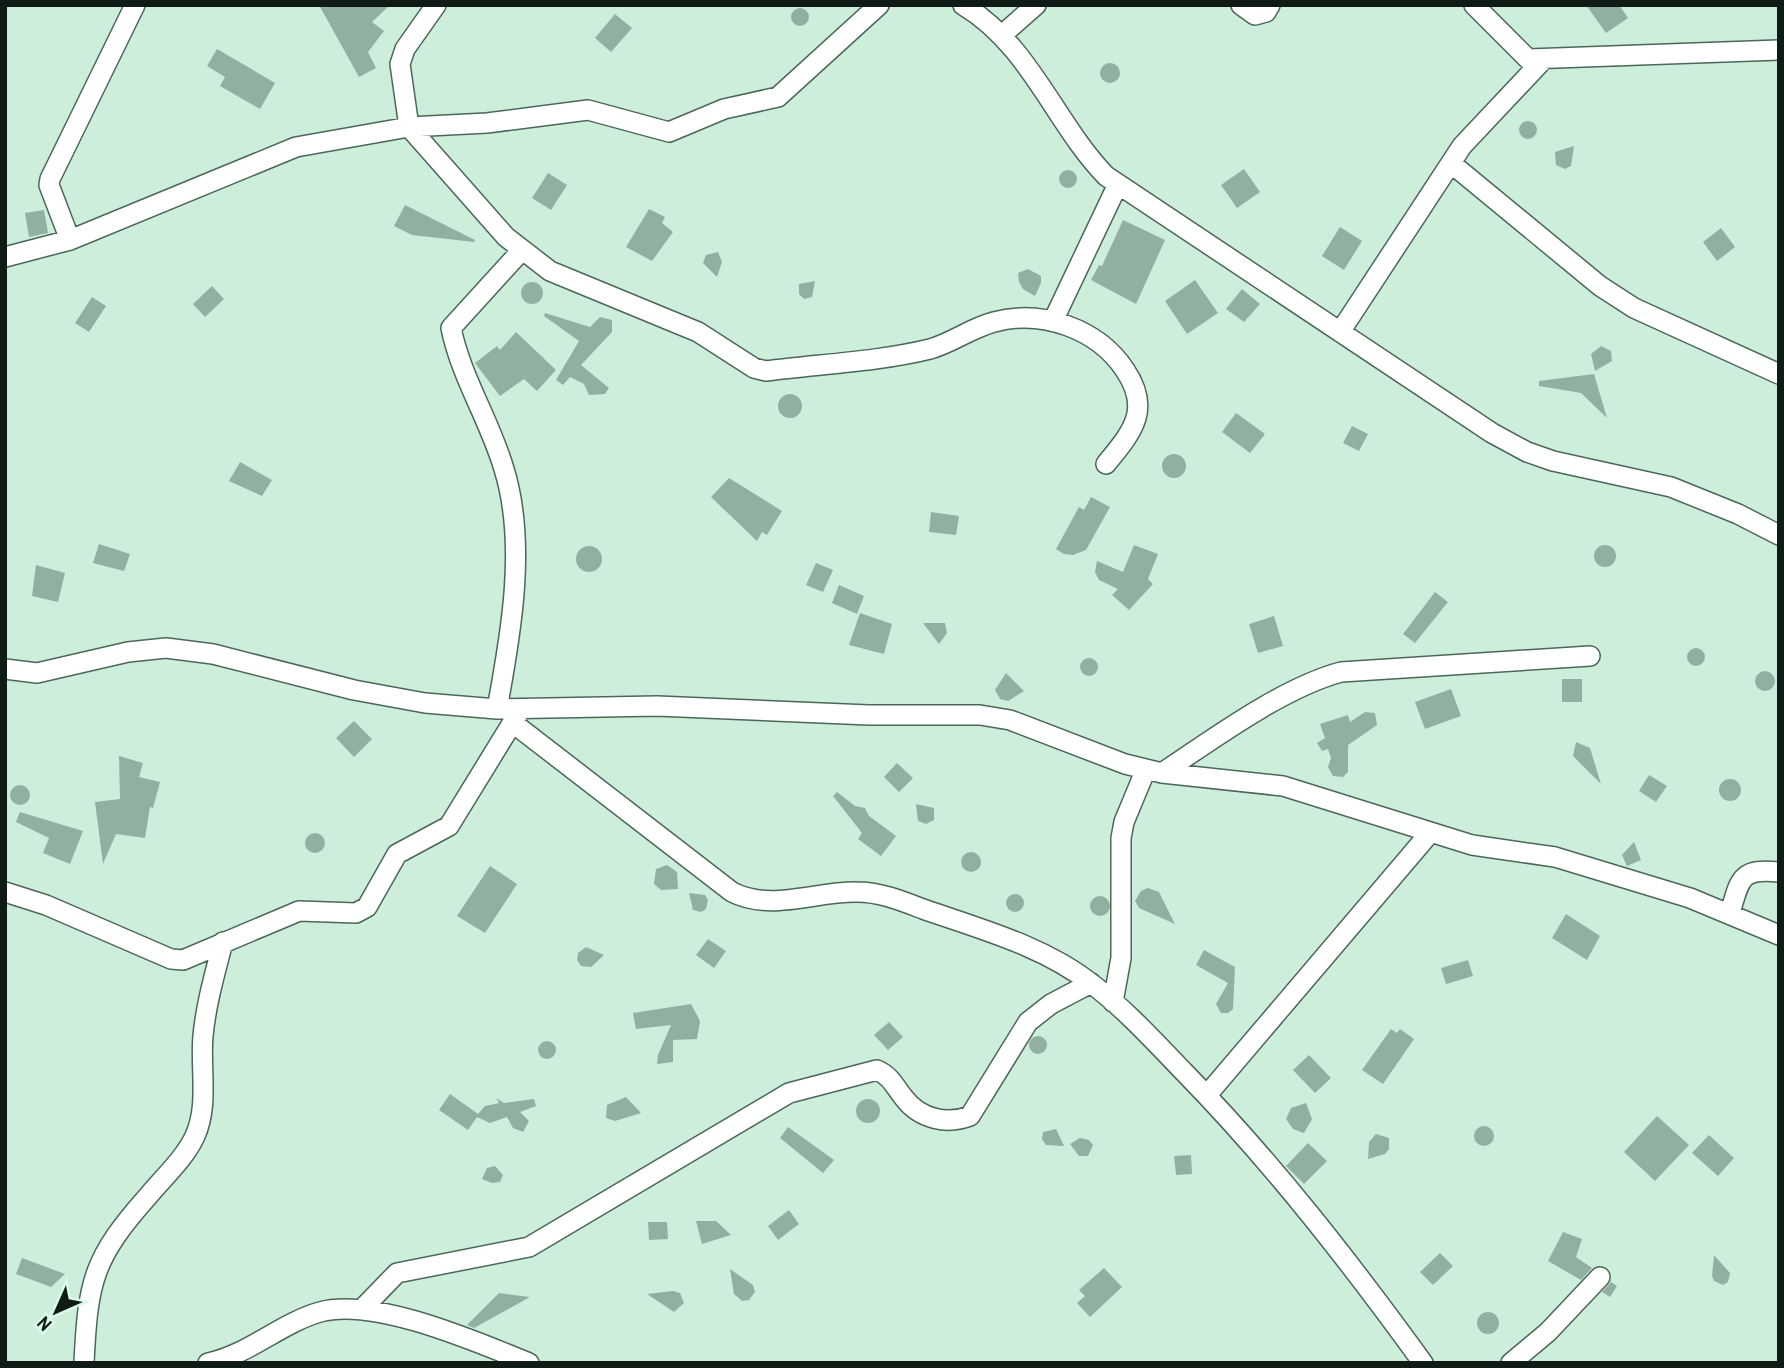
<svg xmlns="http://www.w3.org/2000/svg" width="1784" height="1368" font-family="'Archivo Narrow',sans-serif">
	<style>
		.building { fill: #92b0a0 }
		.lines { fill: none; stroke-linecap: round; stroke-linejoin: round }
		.street-casing { stroke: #4b6758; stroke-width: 22 }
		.street { stroke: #fff; stroke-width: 19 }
	</style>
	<rect width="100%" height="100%" fill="#ceeedc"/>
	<!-- building -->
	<path class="building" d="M319 5H390L372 22 384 31 368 52 376 68 359 77Z
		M1586 5H1619L1628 18 1606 33Z
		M791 17a9 9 0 1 1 18 0a9 9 0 1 1-18 0Z
		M615 14 632 28 611 52 595 38Z
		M217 49 275 83 260 109 220 86 225 77 207 66Z
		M1100 73a10 10 0 1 1 20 0a10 10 0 1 1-20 0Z
		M1519 130a9 9 0 1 1 18 0a9 9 0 1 1-18 0Z
		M1574 146 1571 166 1565 169 1556 165 1555 152Z
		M1244 169 1260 192 1237 208 1221 185Z
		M1059 179a9 9 0 1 1 18 0a9 9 0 1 1-18 0Z
		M548 173 567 185 551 210 532 198Z
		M405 205 475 240 474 242 412 235 394 226Z
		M649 209 665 217 662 223 673 232 652 261 626 247Z
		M44 210 48 233 29 237 25 213Z
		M1123 220 1165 240 1136 304 1091 280 1099 265 1102 266Z
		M1340 227 1362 241 1344 270 1322 256Z
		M1721 228 1735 247 1717 261 1703 242Z
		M718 252 722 262 717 277 703 263 706 255Z
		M1028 269 1041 276V283L1035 296 1023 289 1019 282 1018 273Z
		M1195 280 1218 313 1187 334 1165 301Z
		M815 281 812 297 804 299 799 294V284Z
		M521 293a11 11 0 1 1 22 0a11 11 0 1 1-22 0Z
		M212 286 224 299 205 317 193 304Z
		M1242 289 1260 304 1244 322 1226 309Z
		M92 297 106 306 89 332 75 323Z
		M545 313 590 327 600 317 612 320V332L581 365 609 388 605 394 589 395 584 384 570 377 563 385 556 380 579 341 544 316Z
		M516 332 556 370 537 391 524 379 500 396 475 363 497 346 500 350Z
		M1601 346 1611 351 1612 361 1595 371 1591 354Z
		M1594 374 1607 418 1581 393 1539 386V381Z
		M778 406a12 12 0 1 1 24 0a12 12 0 1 1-24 0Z
		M1236 413 1265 434 1250 453 1222 432Z
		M1352 426 1368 434 1359 451 1343 443Z
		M1162 466a12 12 0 1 1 24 0a12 12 0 1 1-24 0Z
		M240 462 272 480 262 496 229 481Z
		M729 478 782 511 767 535 762 532 757 541 711 497Z
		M1091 497 1110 507 1086 550 1073 555 1064 554 1056 549 1079 507 1084 510Z
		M931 512 959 516 956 535 929 532Z
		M99 544 130 554 124 571 93 563Z
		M1594 556a11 11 0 1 1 22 0a11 11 0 1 1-22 0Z
		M1134 545 1158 554 1148 579 1153 584 1129 610 1112 595 1118 589 1099 580 1095 572 1097 561 1123 572Z
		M576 559a13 13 0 1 1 26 0a13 13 0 1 1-26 0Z
		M816 563 833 570 823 592 806 585Z
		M36 565 65 573 58 602 32 596Z
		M839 585 864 596 857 614 832 603Z
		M1435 592 1448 602 1415 643 1403 634Z
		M860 613 892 624 884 654 849 645Z
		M1274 616 1283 646 1258 653 1249 624Z
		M923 623H945L947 633 939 644Z
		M1687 657a9 9 0 1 1 18 0a9 9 0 1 1-18 0Z
		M1080 667a9 9 0 1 1 18 0a9 9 0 1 1-18 0Z
		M1755 681a10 10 0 1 1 20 0a10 10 0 1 1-20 0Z
		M1006 673 1024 691 1008 701 1000 699 995 690Z
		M1562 679H1582V702H1562Z
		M1451 689 1461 716 1425 729 1415 702Z
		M1365 712 1375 713 1377 725 1348 745V772L1343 777 1333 776 1328 767 1331 758 1328 749 1322 751 1317 743 1325 738 1320 724 1348 715 1350 722Z
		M354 721 372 739 354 757 336 738Z
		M1576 742 1590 748 1601 784 1573 756Z
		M119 756 143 763 139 777 160 782 153 808 150 807 145 838 116 834 103 864 95 802 120 799Z
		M897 763 913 778 899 792 884 777Z
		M1649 775 1667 786 1656 802 1639 791Z
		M1719 790a11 11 0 1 1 22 0a11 11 0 1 1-22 0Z
		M10 795a10 10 0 1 1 20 0a10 10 0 1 1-20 0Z
		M837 792 855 806 865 808 869 816 896 836 881 856 858 839 862 833 833 796Z
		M916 804 934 808V820L926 824 918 821Z
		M20 812 83 831 70 864 43 853 49 838 16 822Z
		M305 843a10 10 0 1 1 20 0a10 10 0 1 1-20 0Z
		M1634 842 1641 860 1627 866 1622 855Z
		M961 862a10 10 0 1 1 20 0a10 10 0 1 1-20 0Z
		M667 865 677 872 678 889 661 890 654 884 656 869Z
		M490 866 517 884 485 933 457 916Z
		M1148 888 1159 892 1175 924 1139 908 1135 901 1141 891Z
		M689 893 705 895 708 900 706 909 701 912 693 910Z
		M1006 903a9 9 0 1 1 18 0a9 9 0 1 1-18 0Z
		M1090 906a10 10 0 1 1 20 0a10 10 0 1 1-20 0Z
		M1566 914 1600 936 1587 960 1552 938Z
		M708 939 726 951 714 968 696 955Z
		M586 947 604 955 591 967 581 966 577 960 578 953Z
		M1204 950 1235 967 1233 1009 1228 1013H1221L1216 1004 1228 983 1196 965Z
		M1468 960 1473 976 1446 984 1441 968Z
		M691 1004 700 1021 697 1039 673 1040V1062L657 1064 658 1055 671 1025 636 1029 633 1013Z
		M889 1022 903 1037 888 1050 874 1035Z
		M1391 1029 1397 1033 1400 1029 1414 1039 1383 1084 1362 1070Z
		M1029 1045a9 9 0 1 1 18 0a9 9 0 1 1-18 0Z
		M538 1050a9 9 0 1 1 18 0a9 9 0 1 1-18 0Z
		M1309 1055 1331 1078 1315 1093 1293 1070Z
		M450 1094 478 1114 485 1106 499 1103 496 1098 504 1103 534 1099 536 1106 520 1112 529 1121 523 1132 513 1128 507 1117 490 1123 477 1117 468 1130 439 1110Z
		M626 1097 641 1113 615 1121 606 1118 607 1105Z
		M856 1111a12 12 0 1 1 24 0a12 12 0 1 1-24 0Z
		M1306 1103 1312 1119 1304 1133 1293 1129 1286 1119 1291 1108Z
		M1657 1116 1689 1145 1655 1181 1624 1152Z
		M1474 1136a10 10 0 1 1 20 0a10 10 0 1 1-20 0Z
		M788 1127 834 1160 823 1173 780 1138Z
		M1056 1129 1064 1146 1046 1145 1042 1139 1043 1132Z
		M1376 1134 1389 1138V1149L1385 1154 1368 1159 1369 1142Z
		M1709 1135 1734 1158 1718 1176 1692 1153Z
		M1080 1138 1089 1140 1093 1145 1088 1156H1079L1070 1144Z
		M1308 1143 1327 1161 1304 1184 1286 1166Z
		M1191 1155 1192 1174 1176 1175 1174 1156Z
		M495 1166 503 1175 500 1182 492 1183 482 1179 487 1168Z
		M789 1210 799 1224 778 1240 768 1226Z
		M696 1221H716L731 1235 702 1244Z
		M648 1222H667L668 1239 649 1240Z
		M1563 1232 1582 1239 1576 1257 1592 1268 1581 1280 1548 1261Z
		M1440 1253 1453 1266 1433 1285 1420 1272Z
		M1714 1255 1730 1273 1728 1282 1723 1285 1714 1281 1712 1276Z
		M22 1258 65 1274 51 1287 16 1274Z
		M1104 1268 1122 1287 1090 1317 1077 1303 1085 1296 1079 1290Z
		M730 1269 753 1285 755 1292 749 1300 742 1301 734 1294Z
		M1611 1282 1617 1286 1610 1297 1602 1292Z
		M673 1291 680 1293 684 1303 674 1312 647 1294Z
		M499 1293 530 1297 474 1328 467 1325Z
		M1477 1323a11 11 0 1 1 22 0a11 11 0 1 1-22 0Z"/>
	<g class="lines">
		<defs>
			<path id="street" d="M436 5 405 49 400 64 409 127 506 237 550 271 698 332 754 368 766 371C819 364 877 362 930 349 952 343 971 328 994 322 1042 309 1098 329 1125 370 1152 410 1132 432 1106 464
				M963 5C1030 45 1054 122 1106 176L1492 433 1527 452 1553 461 1671 487 1738 514 1779 535
				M1241 5 1255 15 1266 12 1270 5
				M1474 5 1528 59 1779 50
				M1002 35 1036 5
				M1452 164 1600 286 1634 308 1779 374
				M70 240 49 185 50 179 135 5
				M5 257 70 240 296 147 409 127 487 123 588 110 669 132 724 109 778 97 879 5
				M1053 321 1118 184
				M1340 332 1462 146 1542 61
				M5 669 37 673 128 652 166 648 213 654 354 690 425 703 497 709 657 706 869 715H980L1010 720 1125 764 1162 773 1283 786 1472 845 1555 857 1690 898 1779 935
				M497 709C511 634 527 543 504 469 490 421 461 377 451 328L521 251
				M513 723 732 892C771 912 816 891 857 892 880 892 902 901 923 909 980 929 1044 946 1092 984 1126 1010 1155 1042 1184 1072 1272 1162 1349 1261 1423 1363
				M1162 773C1213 739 1282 688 1341 672L1590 656
				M5 892 46 905 171 959 183 960 299 911 356 913 367 907 397 854 449 826 519 712
				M1730 913C1740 879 1740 868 1779 872
				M1113 1002 1121 958V838L1124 822 1146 769
				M1207 1095 1429 834
				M362 1309 397 1273 529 1247 789 1093 877 1070C891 1076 895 1087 904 1098 920 1119 947 1125 970 1116L1028 1022 1051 1004 1091 983
				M84 1363C88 1280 93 1258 149 1195 164 1177 185 1158 195 1136 209 1105 200 1069 203 1036 206 1004 215 973 223 942
				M208 1363C248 1355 281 1323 320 1312 374 1297 477 1342 529 1363
				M1511 1363 1548 1332 1600 1277"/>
		</defs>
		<!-- street casing -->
		<use href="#street" class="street-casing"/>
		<!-- street -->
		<use href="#street" class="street"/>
	</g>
	<!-- border -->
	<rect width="1784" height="1368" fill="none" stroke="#0f1b15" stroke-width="14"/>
	<!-- north arrow -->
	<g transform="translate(56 1312) rotate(225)" stroke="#dbfbea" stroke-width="5" paint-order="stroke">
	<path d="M0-5L12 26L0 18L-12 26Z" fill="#0f1b15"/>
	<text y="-10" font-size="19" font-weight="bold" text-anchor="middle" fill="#0f1b15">N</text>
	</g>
</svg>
